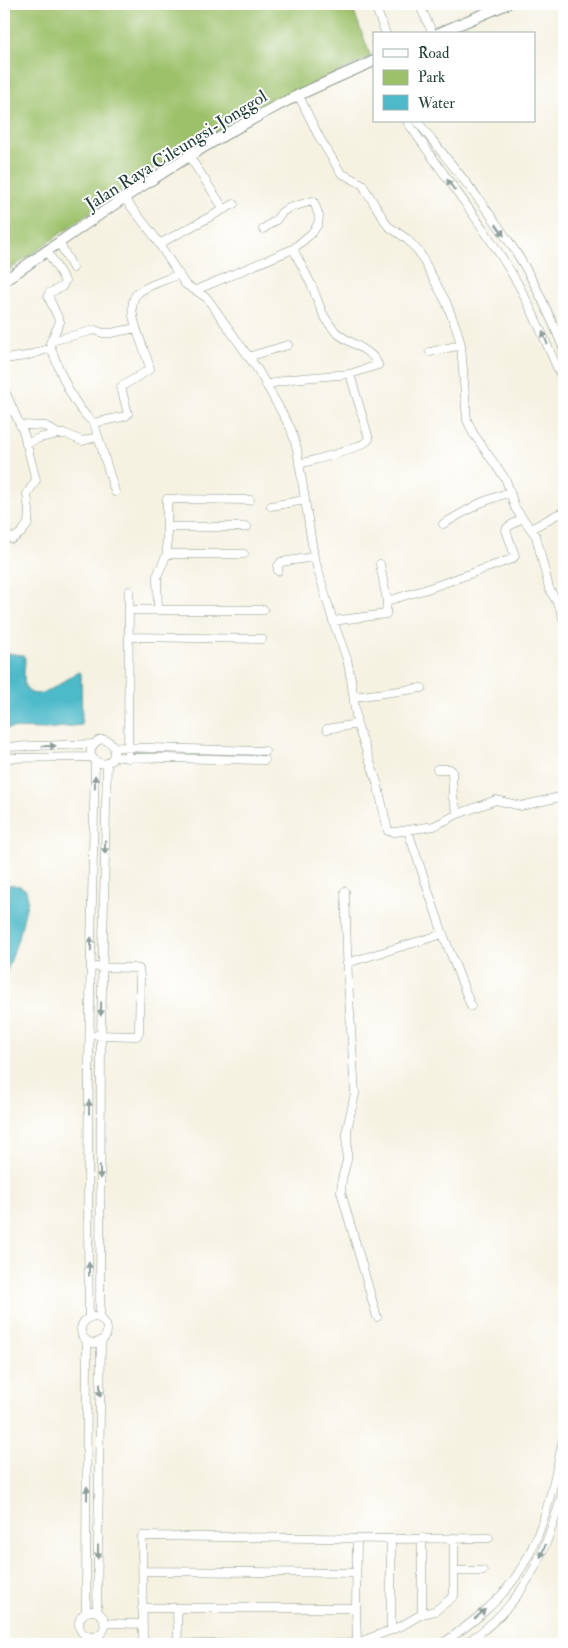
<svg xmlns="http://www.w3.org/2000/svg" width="568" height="1648" font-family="'IM FELL Double Pica',serif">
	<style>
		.green { fill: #9dc16b; stroke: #5e7f50 }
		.water { fill: #4ebac9; stroke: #367c7e }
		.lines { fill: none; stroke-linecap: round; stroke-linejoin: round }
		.minor-casing { stroke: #8a988b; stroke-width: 9 }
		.major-casing { stroke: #8a988b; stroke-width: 12 }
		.minor { stroke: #fff; stroke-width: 8 }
		.major { stroke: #fff; stroke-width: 10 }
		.oneway { fill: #8f9e9a }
		.labels { text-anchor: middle; stroke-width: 4; stroke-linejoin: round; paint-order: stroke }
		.street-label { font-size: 18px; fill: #1f3d34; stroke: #fff }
	</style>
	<rect width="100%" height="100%" fill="#fff"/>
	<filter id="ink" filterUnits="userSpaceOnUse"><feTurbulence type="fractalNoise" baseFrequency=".02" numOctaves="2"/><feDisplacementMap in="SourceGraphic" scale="10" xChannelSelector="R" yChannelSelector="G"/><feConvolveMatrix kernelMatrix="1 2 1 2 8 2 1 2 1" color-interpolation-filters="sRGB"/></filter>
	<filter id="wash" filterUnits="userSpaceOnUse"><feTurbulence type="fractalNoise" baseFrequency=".0096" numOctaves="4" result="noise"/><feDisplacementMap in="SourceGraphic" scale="20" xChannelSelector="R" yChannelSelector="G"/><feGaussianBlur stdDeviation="1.12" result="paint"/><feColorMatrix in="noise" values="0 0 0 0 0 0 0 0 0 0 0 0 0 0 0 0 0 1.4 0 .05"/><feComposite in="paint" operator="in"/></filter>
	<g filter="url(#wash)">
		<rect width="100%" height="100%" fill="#f5f2e2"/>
		<!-- green -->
		<path class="green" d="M4 4H351L371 57 317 82 144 174 4 274Z"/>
		<!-- water -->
		<path class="water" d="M4 653 23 655 25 658C25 665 23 680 25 686 34 707 66 679 76 673L80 672 81 673 82 725 46 729 4 728Z
			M4 884 20 886 26 890 28 899 20 933 4 980Z"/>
	</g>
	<g filter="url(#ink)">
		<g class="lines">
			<defs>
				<path id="minor" d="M419 4 433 34
					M377 11 386 34
					M299 96 319 137 341 173 362 184 388 226 407 239 419 252 446 302 457 330 461 345 467 420 473 433 506 480 515 508 536 536 549 588 560 608 564 621
					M407 121C444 176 486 228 519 286 536 317 549 350 564 383
					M417 121C452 165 489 209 519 257 537 286 551 318 564 350
					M189 156 224 209
					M124 198 152 233 185 284 207 298 258 370 291 429 297 449 314 557 333 621 347 659 351 679 357 724 377 782 388 831 395 832 434 826 458 814 496 800 521 806 564 796
					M59 242 73 268
					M159 244 234 204
					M47 251 65 281 62 287 49 293 48 296 60 322 50 343 51 348
					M196 290 293 249 312 233 318 224 319 216 314 202 312 201 289 208 282 212 276 220 263 229
					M51 341 95 330 103 333H111L136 328
					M430 352 461 345
					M248 357 288 345
					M4 359 26 356 51 348C60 372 73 407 94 423L115 492
					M266 385 291 379 350 374 378 365C374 350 347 343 336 332 320 315 320 304 311 284 305 272 299 260 293 249
					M4 389 24 434 36 480 27 494 29 510 28 524 21 533 12 539 10 538 4 529
					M4 414 13 410
					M94 423 126 416 128 414 121 387 150 369C147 351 120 304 139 292 151 284 166 280 179 274
					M20 425 46 426 58 434H66L82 441 97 437
					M26 444 39 438 58 434
					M299 464C313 460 362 449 369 439L350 374
					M271 506 305 500
					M443 524 480 503 510 492
					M167 527H247
					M531 529 558 514H564
					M167 554H244
					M278 571V566L281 562 314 557
					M387 601 427 589 512 559 515 556 506 530 508 527 522 518
					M129 610H264
					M158 610 157 576 167 554V499L250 500
					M333 621 386 614 387 601 380 564
					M129 637 262 639
					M354 697 422 688
					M327 729 357 724
					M4 747 94 744
					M114 747C117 777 78 760 95 743 102 736 110 741 114 747L265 751
					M114 757 265 760
					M4 758 92 757
					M128 758 129 591
					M437 769H450L452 771 453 798 458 814
					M408 831 443 934 471 1006
					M345 891 348 980 355 1094 347 1129V1160L342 1179 341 1192 377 1317
					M347 963 443 934
					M97 1035 137 1036 139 1032 140 976 139 969 133 968 97 967
					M81 1330a13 13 0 1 1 26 0a13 13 0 1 1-26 0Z
					M89 1318C86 1133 91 947 95 762
					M100 1318 101 1035 107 763
					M357 1539 356 1608 357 1643
					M391 1539V1630
					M143 1571 356 1573
					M455 1571H483
					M142 1608H356
					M177 1609 178 1644
					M79 1624a13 13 0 1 1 26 0a13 13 0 1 1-26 0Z
					M86 1612 87 1341
					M97 1612 101 1341
					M422 1614V1538
					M104 1623 142 1624
					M99 1634V1644
					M143 1643 252 1644
					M143 1644 142 1536 391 1539 489 1538
					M335 1644 357 1643 391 1630 403 1625 422 1614 435 1611 454 1596V1538
					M442 1644C469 1625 496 1605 515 1578 544 1537 554 1483 564 1434
					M465 1644C526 1603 544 1556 564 1489"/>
				<path id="major" d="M437 34 507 4
					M4 281C91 220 179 157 275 107 307 90 341 76 374 61"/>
			</defs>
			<!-- minor casing -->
			<use href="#minor" class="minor-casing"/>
			<!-- major casing -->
			<use href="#major" class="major-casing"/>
			<!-- minor -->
			<use href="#minor" class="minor"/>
			<!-- major -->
			<use href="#major" class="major"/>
		</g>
		<!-- one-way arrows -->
		<defs><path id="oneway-solid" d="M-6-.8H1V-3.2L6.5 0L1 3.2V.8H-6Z" transform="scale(1.25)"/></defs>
		<g class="oneway">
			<use href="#oneway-solid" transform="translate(451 185) rotate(-125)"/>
			<use href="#oneway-solid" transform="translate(500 230) rotate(55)"/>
			<use href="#oneway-solid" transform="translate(545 338) rotate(-112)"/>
			<use href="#oneway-solid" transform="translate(49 746) rotate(-2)"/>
			<use href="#oneway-solid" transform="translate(95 782) rotate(-89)"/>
			<use href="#oneway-solid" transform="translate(105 847) rotate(91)"/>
			<use href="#oneway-solid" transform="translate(91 944) rotate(-89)"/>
			<use href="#oneway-solid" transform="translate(101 1009) rotate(91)"/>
			<use href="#oneway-solid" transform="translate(89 1107) rotate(-90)"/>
			<use href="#oneway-solid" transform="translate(100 1172) rotate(90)"/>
			<use href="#oneway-solid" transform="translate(89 1269) rotate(-91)"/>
			<use href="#oneway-solid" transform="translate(100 1390) rotate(91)"/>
			<use href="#oneway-solid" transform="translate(87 1493) rotate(-90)"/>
			<use href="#oneway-solid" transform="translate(543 1551) rotate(112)"/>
			<use href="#oneway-solid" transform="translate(98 1552) rotate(91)"/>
			<use href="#oneway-solid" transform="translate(480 1614) rotate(-41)"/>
		</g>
	</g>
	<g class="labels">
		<!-- street labels -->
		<g class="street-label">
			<text transform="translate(176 150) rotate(-32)" y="6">Jalan Raya Cileungsi-Jonggol</text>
		</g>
	</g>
	<!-- margin -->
	<rect width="568" height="1648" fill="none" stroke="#fff" stroke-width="20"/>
	<!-- legend -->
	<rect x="373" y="32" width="162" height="90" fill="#ffffff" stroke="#a5b1ae"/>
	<rect x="383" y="49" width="25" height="8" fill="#ffffff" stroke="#a5b1ae"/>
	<text x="418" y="58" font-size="15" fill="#1f3d34">Road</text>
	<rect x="383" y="70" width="25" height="15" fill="#9dc16b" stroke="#a5b1ae"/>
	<text x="418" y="82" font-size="15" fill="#1f3d34">Park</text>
	<rect x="383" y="95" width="25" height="15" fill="#4ebac9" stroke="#a5b1ae"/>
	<text x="418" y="108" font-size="15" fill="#1f3d34">Water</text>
</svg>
